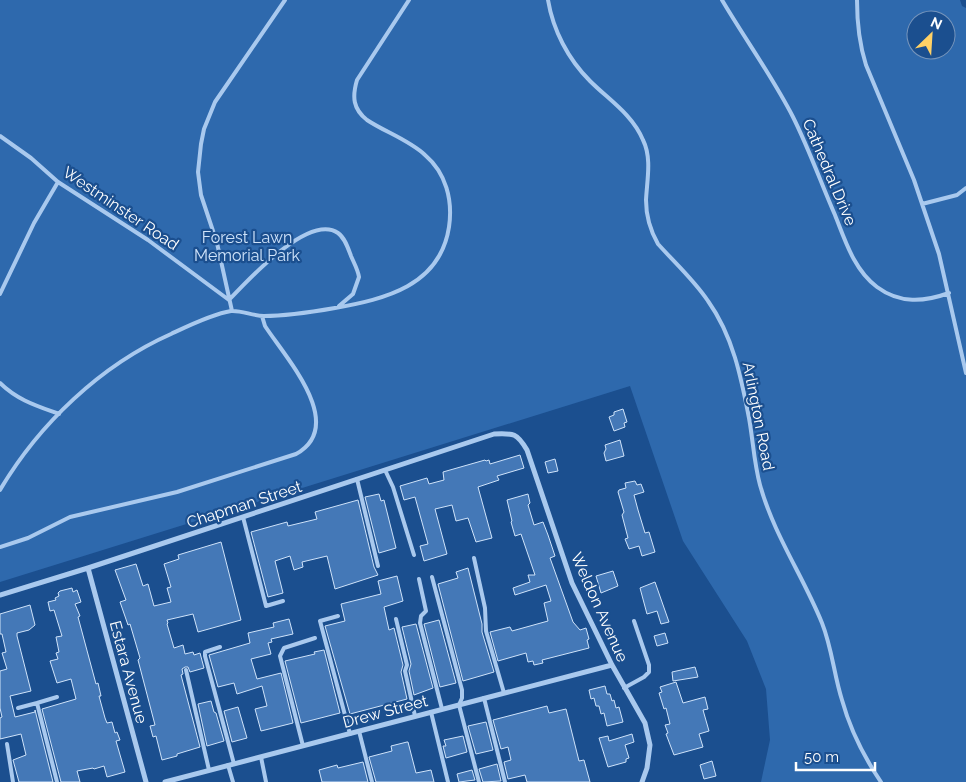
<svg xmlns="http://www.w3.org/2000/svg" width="966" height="782" font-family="Raleway,sans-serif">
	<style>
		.green { fill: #2e69ad; fill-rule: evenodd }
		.building { fill: #4478b7; stroke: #cfe3fa }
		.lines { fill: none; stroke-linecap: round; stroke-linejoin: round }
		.service { stroke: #a9c9ee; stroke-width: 4 }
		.minor { stroke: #a9c9ee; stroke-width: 5 }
		.labels { text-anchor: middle; stroke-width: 4.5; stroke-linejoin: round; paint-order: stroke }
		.street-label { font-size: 16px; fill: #fff; stroke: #1b4f8f }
		.park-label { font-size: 16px; fill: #cfe3fa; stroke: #1b4f8f }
	</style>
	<rect width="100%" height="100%" fill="#1b4f8f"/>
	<!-- green -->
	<path class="green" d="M0 0H960L962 6 966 8V782H761L770 740 766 689 747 641 683 541 630 386 0 582ZM916 20H946V50H916Z"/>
	<!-- building -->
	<path class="building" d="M623 409 627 422 624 423 625 427 614 431 609 417 614 415V412Z
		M620 440 624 456 606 461 604 453 606 449 605 445Z
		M520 455 524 468 497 476 499 480 478 487 492 538 476 542 468 518 456 521 452 505 435 509 447 554 424 561 420 546 428 544 415 497 404 500 400 486 427 478 429 484 444 480 443 472 485 460 486 461 489 460 490 464Z
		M555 459 558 471 548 473 545 462Z
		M635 481 637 485 641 484 644 492 634 495 638 510 645 533 649 532 655 552 642 556 639 546 629 549 625 539 628 538 622 515 624 512 618 492 619 490 626 488 625 483Z
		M379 494 381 501 384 500 396 548 379 553 365 497Z
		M528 494 530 503 528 505 534 525 543 522 548 535 555 556 550 558 573 622 580 630 586 628 589 639 587 640 589 648 542 660 543 663 534 665 533 661 528 662 526 653 498 661 490 632 510 627 512 631 548 621 544 603 551 601 546 585 515 595 513 588 530 582 528 575H535L521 534 515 536 511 522 512 521 507 500Z
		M358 500 374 567 378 575 335 589 327 556 302 562 303 567 294 570 290 556 275 561 283 593 268 597 251 532 287 522 288 526 317 519 315 512Z
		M221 542 241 620 198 632 193 614 167 620 168 623 167 624 174 648 183 645 185 654 193 652 194 655 200 653 204 668 190 672 188 667H185L182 669 183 674 181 675 200 747 177 754V756L162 760 156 736 153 737 150 726 155 725 138 660 140 658 130 624 128 625 120 602 126 600 115 570 136 564 143 586 148 584 154 606 171 602 167 588 171 587 164 564 179 559 178 555Z
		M468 568 482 624V632L494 672 463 681 438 584 458 578 456 572Z
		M613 571 618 586 601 593 596 576Z
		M397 576 403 601 384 607 389 630 394 628 403 665 401 672 407 699 350 714 325 626 345 621 341 604 381 594 378 581Z
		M655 582 669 622 661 624 657 611 647 614 640 588Z
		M72 588 73 592 77 590 81 602 75 604 80 616 78 617 96 684 98 683 101 696H99L105 718 107 723 112 722 115 733 117 732 120 740 116 741 125 772 107 777 104 766 94 769 93 768 77 771 80 782H61L42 709 76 699 71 679 57 683 50 661 58 659 56 653 59 652 56 637 62 636 54 610 50 611 48 602 56 600 55 598 59 596 58 593 60 591Z
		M30 605 35 625 29 630 17 633V636L31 691 10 696 15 717 35 712V710L53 782H19L13 760 26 755 21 734 0 739V718L2 717 0 708V671L7 669 2 653 6 652 2 634H0V614Z
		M289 619 293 634 271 639 272 642 268 643 271 654 251 659 257 679 281 673 293 723 261 731 255 709 267 706 262 686 237 694 234 683 218 687 209 655 250 643 248 633 274 627 273 623Z
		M439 620 456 683 440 687 424 624Z
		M416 624 433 688 414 695 409 671 411 664 402 627Z
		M665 633 668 643 657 646 654 636Z
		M324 650 340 713 301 723 285 661 315 654 314 652Z
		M695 667 698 677 673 681 672 672Z
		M676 682 683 703 705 697 708 709 703 710 709 731 699 734 703 747 674 755 666 734 668 733 665 725 670 724 666 708 664 709 659 693 662 692 660 687Z
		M605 686 607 694H610L612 701 614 700 616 708 619 707 623 722 607 726 604 713 601 714 599 706H596L594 698 591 699 589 690Z
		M211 701 214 712 216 713 224 741 207 746 198 704Z
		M547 706 549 713 566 709 579 761 584 760 590 782H527L525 775 508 779 504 762 511 760 508 747 501 749 493 720Z
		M238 707 247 738 232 742 224 711Z
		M486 722 493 750 476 754 468 726Z
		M632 734 634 742 625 745 629 758 626 759V762L608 767 599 738 608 736 609 741Z
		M463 736 467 752 446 758 443 746H446L444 740Z
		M407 742H408L416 773 431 770 434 782H376L369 757 392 751 391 746Z
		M712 761 716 776 704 779 700 765Z
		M363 762 368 782H322L319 770 337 765 338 768Z
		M497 764 501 781 483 782 479 769Z
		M472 770 475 780 459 782 457 774Z"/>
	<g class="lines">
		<!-- service -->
		<path class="service" d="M548 0C553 30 568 59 590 81 609 100 632 114 643 140 652 158 647 180 646 200 646 216 650 230 658 244 675 263 694 280 708 301 733 336 741 377 749 418 753 440 754 463 760 485 774 535 803 576 822 623 832 648 834 675 842 700 850 729 864 757 881 782
			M722 0C745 39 772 76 793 117 809 149 821 183 835 215 845 240 854 270 877 287 900 304 924 302 949 293
			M857 0C857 23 859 43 866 65L914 180 939 254 966 373
			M0 136 31 158 58 182 148 240 229 300
			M922 204 957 195 966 188
			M0 294 34 223 58 182
			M229 300C248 280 309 213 338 233 345 238 348 248 351 256 354 263 358 270 359 277L353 294 339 306
			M232 311 217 243 201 195 198 172 201 144 204 129 215 102 285 0
			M0 383C17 400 37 406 59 414
			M385 470 393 487 414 555
			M357 479 378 566
			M0 490C39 424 101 365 171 334 188 326 212 314 231 311 241 310 253 316 264 316 288 316 312 312 335 308 385 299 440 286 449 227 453 200 446 173 425 155 409 140 385 132 367 120 353 109 352 97 357 80L409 0
			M243 517 266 606 283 601
			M0 547 28 538 70 517 177 492 296 454C348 425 285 357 265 326L262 316
			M474 558 485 608 486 631 504 693
			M432 577 462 690V698L459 705 479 782
			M419 579 426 611 421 616 420 623 442 709
			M338 616 320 621 350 734
			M396 619 407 665 405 671 415 716
			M220 647 205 652V656L234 764
			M186 670 209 770
			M624 688 644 677 649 672V665L634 621
			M484 698 505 782
			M37 703 57 697
			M18 708 37 703 57 782
			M431 712 448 782
			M359 731 372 782
			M7 744 13 782
			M303 746 280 656 284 648 315 638
			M261 757 266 782
			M228 765 233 782"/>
		<!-- minor -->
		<path class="minor" d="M88 568 146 782
			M0 595 88 568 494 434C514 433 517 433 527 450L572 583 612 665 645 723 650 745 647 768 642 782
			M165 782 612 665"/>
	</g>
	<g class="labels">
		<!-- street labels -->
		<g class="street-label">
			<text transform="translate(830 172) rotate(67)" y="6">Cathedral Drive</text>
			<text transform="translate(121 208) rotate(34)" y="6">Westminster Road</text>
			<text transform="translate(759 416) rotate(79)" y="6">Arlington Road</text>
			<text transform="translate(244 504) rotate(-18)" y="6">Chapman Street</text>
			<text transform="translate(600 607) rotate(66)" y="6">Weldon Avenue</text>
			<text transform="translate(129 672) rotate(75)" y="6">Estara Avenue</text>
			<text transform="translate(385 711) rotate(-15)" y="6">Drew Street</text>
		</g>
		<!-- park labels -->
		<g class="park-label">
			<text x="247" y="243">Forest Lawn<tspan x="247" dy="18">Memorial Park</tspan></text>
		</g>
	</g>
	<!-- north arrow -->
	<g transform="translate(931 35) rotate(25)"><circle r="24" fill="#1b4f8f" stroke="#7695bc"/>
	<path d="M0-4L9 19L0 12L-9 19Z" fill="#ffd166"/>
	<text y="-8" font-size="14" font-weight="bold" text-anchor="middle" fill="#ffffff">N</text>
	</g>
	<!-- scale -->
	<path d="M796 762v8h79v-8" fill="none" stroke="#ffffff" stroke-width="2.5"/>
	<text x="804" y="762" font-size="15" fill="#ffffff" stroke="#1b4f8f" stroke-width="4" paint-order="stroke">50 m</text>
</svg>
